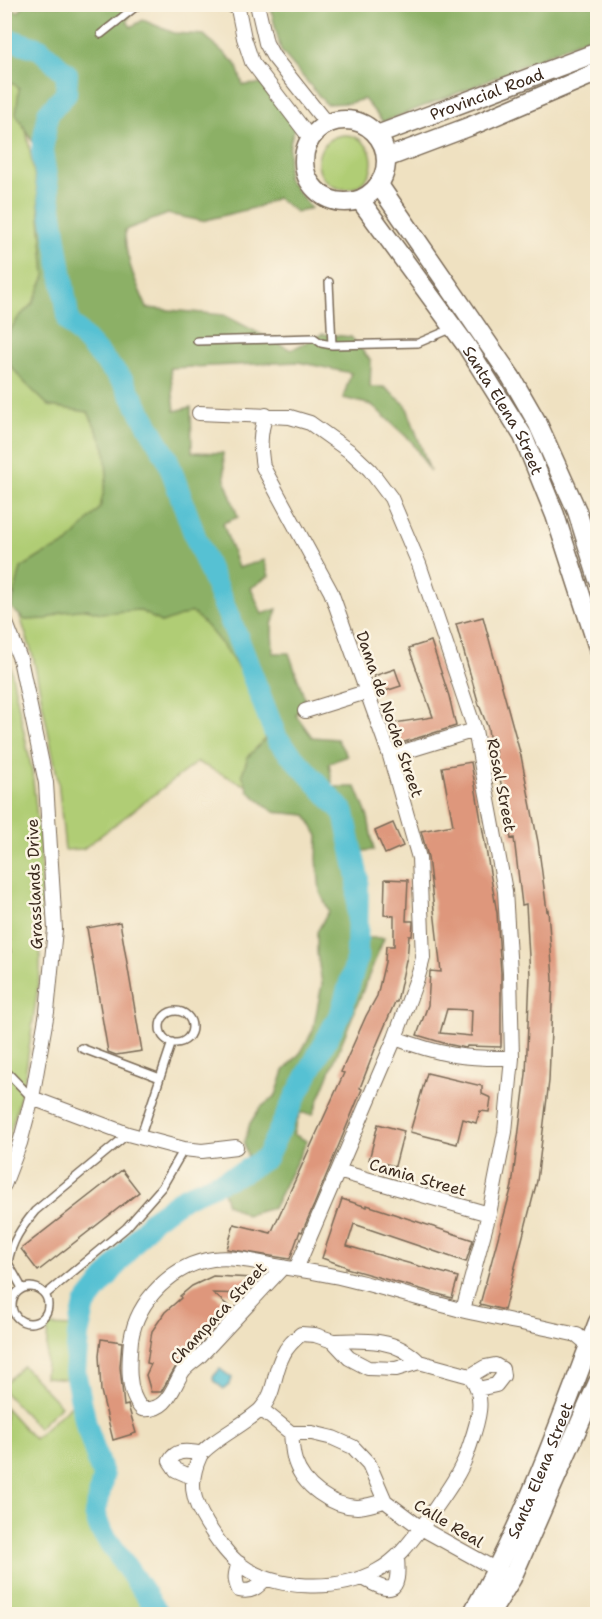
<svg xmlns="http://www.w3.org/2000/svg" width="602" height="1619" font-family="'Shantell Sans',sans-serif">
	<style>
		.green { fill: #b0cd74; stroke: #767c49; stroke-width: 1.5 }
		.forest { fill: #8cb066; stroke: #646d42; stroke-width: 1.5 }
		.water { fill: #57c1d3; stroke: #497678; stroke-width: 1.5 }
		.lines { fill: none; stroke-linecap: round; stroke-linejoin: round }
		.river { stroke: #57c1d3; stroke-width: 22 }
		.building { fill: #de977b; fill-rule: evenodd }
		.lane-casing { stroke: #7a6a57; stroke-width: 10 }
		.street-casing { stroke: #7a6a57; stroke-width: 16 }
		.secondary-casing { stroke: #7a6a57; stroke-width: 21 }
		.lane { stroke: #fff; stroke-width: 7 }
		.street { stroke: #fff; stroke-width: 14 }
		.secondary { stroke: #fff; stroke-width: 18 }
		.labels { text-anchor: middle; stroke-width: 5; stroke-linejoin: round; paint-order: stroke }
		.street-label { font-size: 16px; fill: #3b2a1e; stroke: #fcf5e5 }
	</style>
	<rect width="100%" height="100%" fill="#fcf5e5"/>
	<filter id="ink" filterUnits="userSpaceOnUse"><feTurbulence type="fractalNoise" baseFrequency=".0167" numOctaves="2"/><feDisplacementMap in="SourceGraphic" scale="12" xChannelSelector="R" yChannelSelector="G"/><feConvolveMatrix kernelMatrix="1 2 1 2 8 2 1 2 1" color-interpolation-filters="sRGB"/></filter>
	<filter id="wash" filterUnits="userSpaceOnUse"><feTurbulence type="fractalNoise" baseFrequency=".008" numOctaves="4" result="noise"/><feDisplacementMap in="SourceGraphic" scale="24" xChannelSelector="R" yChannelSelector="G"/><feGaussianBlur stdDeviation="1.35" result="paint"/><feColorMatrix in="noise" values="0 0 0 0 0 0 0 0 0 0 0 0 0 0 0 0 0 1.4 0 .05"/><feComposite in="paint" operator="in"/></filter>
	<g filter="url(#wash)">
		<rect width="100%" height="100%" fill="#efe1c1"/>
		<!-- green -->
		<path class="green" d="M4 48 54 85 26 130 65 339 167 458 277 739 285 804 197 762 83 849 65 850 58 780 33 656 5 571Z
			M318 162a27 27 0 1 1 54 0a27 27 0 1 1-54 0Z
			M5 650 10 665 32 771 41 856 40 972 24 1083 5 1151Z
			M48 1326 72 1327 69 1379 45 1377Z
			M23 1366 61 1406 38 1428 5 1393V1383Z
			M75 1402 95 1480V1514L100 1529 158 1614H5V1407L34 1439Z"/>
		<!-- forest -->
		<path class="forest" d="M4 5 18 12 25 5H137L127 21 131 27 143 20 174 33 204 35 236 64 243 85 261 84 295 126 290 143 287 178 311 208 296 212 277 198 257 207 202 221 168 214 125 230C125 260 135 280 147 308L224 315 291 350 322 334 351 337 371 361 370 387H384L406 405 430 471 412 442 372 405 343 398 351 373 298 362 170 368 175 411 191 407 192 452 223 453 225 480 238 517 223 523 238 568 264 560 269 576 251 588 262 614 277 609 272 625 273 653H289L305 699 296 715 312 737 337 739 347 756 329 763 333 787H356L368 817 374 850 362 851 366 878 367 938H384L313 1114 300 1113 293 1134 307 1141 273 1208 246 1215 227 1204 222 1189 248 1158 244 1143 250 1123 260 1108 276 1095 284 1071 301 1052 313 1030 322 984 317 953V932L329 911 320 892 317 859 318 836 306 815 274 812 249 792 242 774 248 757 264 740 271 723C247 683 227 643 192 612L162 623 139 610 101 613 87 609 62 612 47 619 25 620 11 608 21 568 42 555 67 544 100 508 107 476 105 448 88 412 49 406 25 383 10 365 5 347V338L18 318 33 303 45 276 34 144 16 114 19 88 5 78Z
			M270 5H597V33L473 87 383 122 364 99 349 103 326 104 281 51Z"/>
		<!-- water -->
		<path class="water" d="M220 1369 232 1378 230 1384 224 1389 214 1381 213 1377Z"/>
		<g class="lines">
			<!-- river -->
			<path class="river" d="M4 38 40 49 67 74 66 94 48 113 42 151 69 322 123 381 167 458 195 536 239 641 277 739 344 813 358 878 357 959 341 1012 295 1098 266 1158 243 1172 185 1197 152 1220 85 1305 78 1335 75 1372 86 1424 103 1477 95 1514 100 1529 159 1614"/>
		</g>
		<g id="blocks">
			<!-- building -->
			<path class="building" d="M483 617 521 756 538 842 547 911 548 910 553 979 549 1081 537 1181 504 1310 480 1304 512 1186 526 1074 530 975 526 904 522 905 514 838 511 839 494 745 490 746 488 728 479 705 456 624Z
				M431 641 449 696 456 726 398 744 394 723 433 717 409 648Z
				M395 669 401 686 379 693 374 676Z
				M471 762 497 913 501 973V1047L467 1046 466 1048 447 1044 417 1035 428 1005 430 971 441 972 428 857 421 831 453 825 442 767ZM447 1009 472 1010 471 1036 440 1033Z
				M393 823 403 846 385 854 375 831Z
				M385 879 408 880 406 921H413V923L412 936H409L407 960H406L397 1002H395L377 1044 360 1088 362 1089 314 1205 302 1232 300 1231 290 1259 227 1249 234 1224 271 1233 344 1073 341 1072 366 1016 377 996 385 962 386 946H394V916L384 915Z
				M120 922 142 1051 116 1055 108 1052 87 928Z
				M427 1073 482 1086V1094L491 1098 489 1112 480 1111 476 1123 463 1119 457 1144 410 1132Z
				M378 1124 404 1131 395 1166 369 1160Z
				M122 1170 139 1192 38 1271 21 1249Z
				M342 1199 367 1207V1205L473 1240 466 1262 354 1224 347 1246 458 1277 452 1298 346 1268 347 1267 322 1258Z
				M213 1276 253 1278V1287L246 1294 213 1293 232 1309 205 1338 203 1336 194 1350 178 1363 161 1392H151L146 1375 151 1364 147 1363 152 1331 165 1312 181 1298 180 1296 192 1286Z
				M101 1339 122 1342 120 1367 124 1406 128 1405 136 1433 113 1440 101 1391 99 1355Z"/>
		</g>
	</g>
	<g filter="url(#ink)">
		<use href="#blocks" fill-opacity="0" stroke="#7a6a57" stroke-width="1.5"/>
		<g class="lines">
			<defs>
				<path id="lane" d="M222 4 239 12
					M101 34 139 4
					M329 282 332 345
					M197 341 314 338 321 343 332 345 418 343 451 329
					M4 928 7 956 4 994
					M160 1027a16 16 0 1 1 32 0a16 16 0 1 1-32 0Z
					M81 1048 160 1078
					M4 1069 32 1098
					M140 1138 172 1042
					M12 1305a18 18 0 1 1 36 0a18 18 0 1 1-36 0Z
					M22 1288 8 1263C11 1242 22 1227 35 1211L128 1134
					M45 1295 126 1228 162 1187 184 1149"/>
				<path id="street" d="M237 4 244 38 252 62 310 138
					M257 4 266 43 273 56 327 124
					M199 413 290 417 310 423 352 453 370 470 391 498 419 564 475 730 505 891 510 973 512 1058 505 1132 489 1214 463 1310
					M266 415C259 433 260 448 263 467L331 592 390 756 419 858 423 958 419 973 395 1038 296 1269
					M4 618 20 659 46 783 55 929 47 1012 32 1098 20 1143 4 1185
					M305 711 366 692
					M390 756 475 730
					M395 1038C440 1055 465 1059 512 1058
					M32 1098 128 1134 184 1149 202 1151 236 1147
					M338 1171 489 1214
					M283 1267 201 1355C195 1361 188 1364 183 1371 172 1388 168 1412 142 1409 126 1393 129 1361 131 1340 137 1300 174 1264 213 1259 235 1256 259 1263 281 1267 301 1270 322 1273 343 1278 383 1287 422 1300 461 1310 500 1319 538 1326 577 1335L589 1345 596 1347
					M301 1334 315 1335 333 1341 349 1358 368 1368 396 1369 419 1362 470 1376C489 1399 475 1429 467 1454 459 1476 443 1497 430 1516 414 1537 400 1559 377 1571 338 1592 273 1591 238 1563 225 1552 216 1538 207 1524 192 1500 188 1482 200 1456 207 1443 249 1422 261 1409 276 1393 273 1373 283 1355 287 1346 294 1340 301 1334Z
					M333 1341C364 1340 396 1338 419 1362
					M470 1376 485 1367 495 1365 502 1369 503 1376 496 1385 478 1389
					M261 1409 291 1433
					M192 1477 176 1470 170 1461C177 1448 188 1452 201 1453
					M385 1501C376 1503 365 1507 357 1507 331 1506 303 1486 295 1461 292 1452 292 1442 291 1433H312L333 1438 353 1447 369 1464 385 1501 421 1528 504 1574
					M239 1563C235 1574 234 1580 239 1590 251 1593 257 1588 266 1578
					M363 1578C391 1594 400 1594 397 1558"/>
				<g id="secondary">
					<circle cx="345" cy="161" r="41"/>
					<path id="s1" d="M377 135 598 52"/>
					<path d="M386 158 471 126 598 72"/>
					<path d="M379 185 511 377 538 424 577 511 598 579"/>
					<path id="s2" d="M360 200 466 345 523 436 555 515 598 648"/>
					<path id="s3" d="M472 1614C525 1522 560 1421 598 1322"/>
					<path d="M490 1614 512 1578 598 1382"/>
				</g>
			</defs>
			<!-- lane casing -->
			<use href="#lane" class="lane-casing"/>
			<!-- street casing -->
			<use href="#street" class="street-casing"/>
			<!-- secondary casing -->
			<use href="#secondary" class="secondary-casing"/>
			<!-- lane -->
			<use href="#lane" class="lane"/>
			<!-- street -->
			<use href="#street" class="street"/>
			<!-- secondary -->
			<use href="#secondary" class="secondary"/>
		</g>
	</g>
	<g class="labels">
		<!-- street labels -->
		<g class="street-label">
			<text dy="6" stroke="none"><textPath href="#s1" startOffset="117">Provincial Road</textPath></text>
			<text dy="6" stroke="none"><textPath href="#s2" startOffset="255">Santa Elena Street</textPath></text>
			<text transform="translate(390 714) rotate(71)" y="6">Dama de Noche Street</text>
			<text transform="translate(502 785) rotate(79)" y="6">Rosal Street</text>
			<text transform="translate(34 884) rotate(-92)" y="6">Grasslands Drive</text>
			<text transform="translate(418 1177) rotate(16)" y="6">Camia Street</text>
			<text transform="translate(218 1313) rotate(-47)" y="6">Champaca Street</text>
			<text dy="6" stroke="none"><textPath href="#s3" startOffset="159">Santa Elena Street</textPath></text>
			<text transform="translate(449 1523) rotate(31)" y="6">Calle Real</text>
		</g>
	</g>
	<!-- margin -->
	<rect width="602" height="1619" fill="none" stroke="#fcf5e5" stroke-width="24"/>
</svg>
